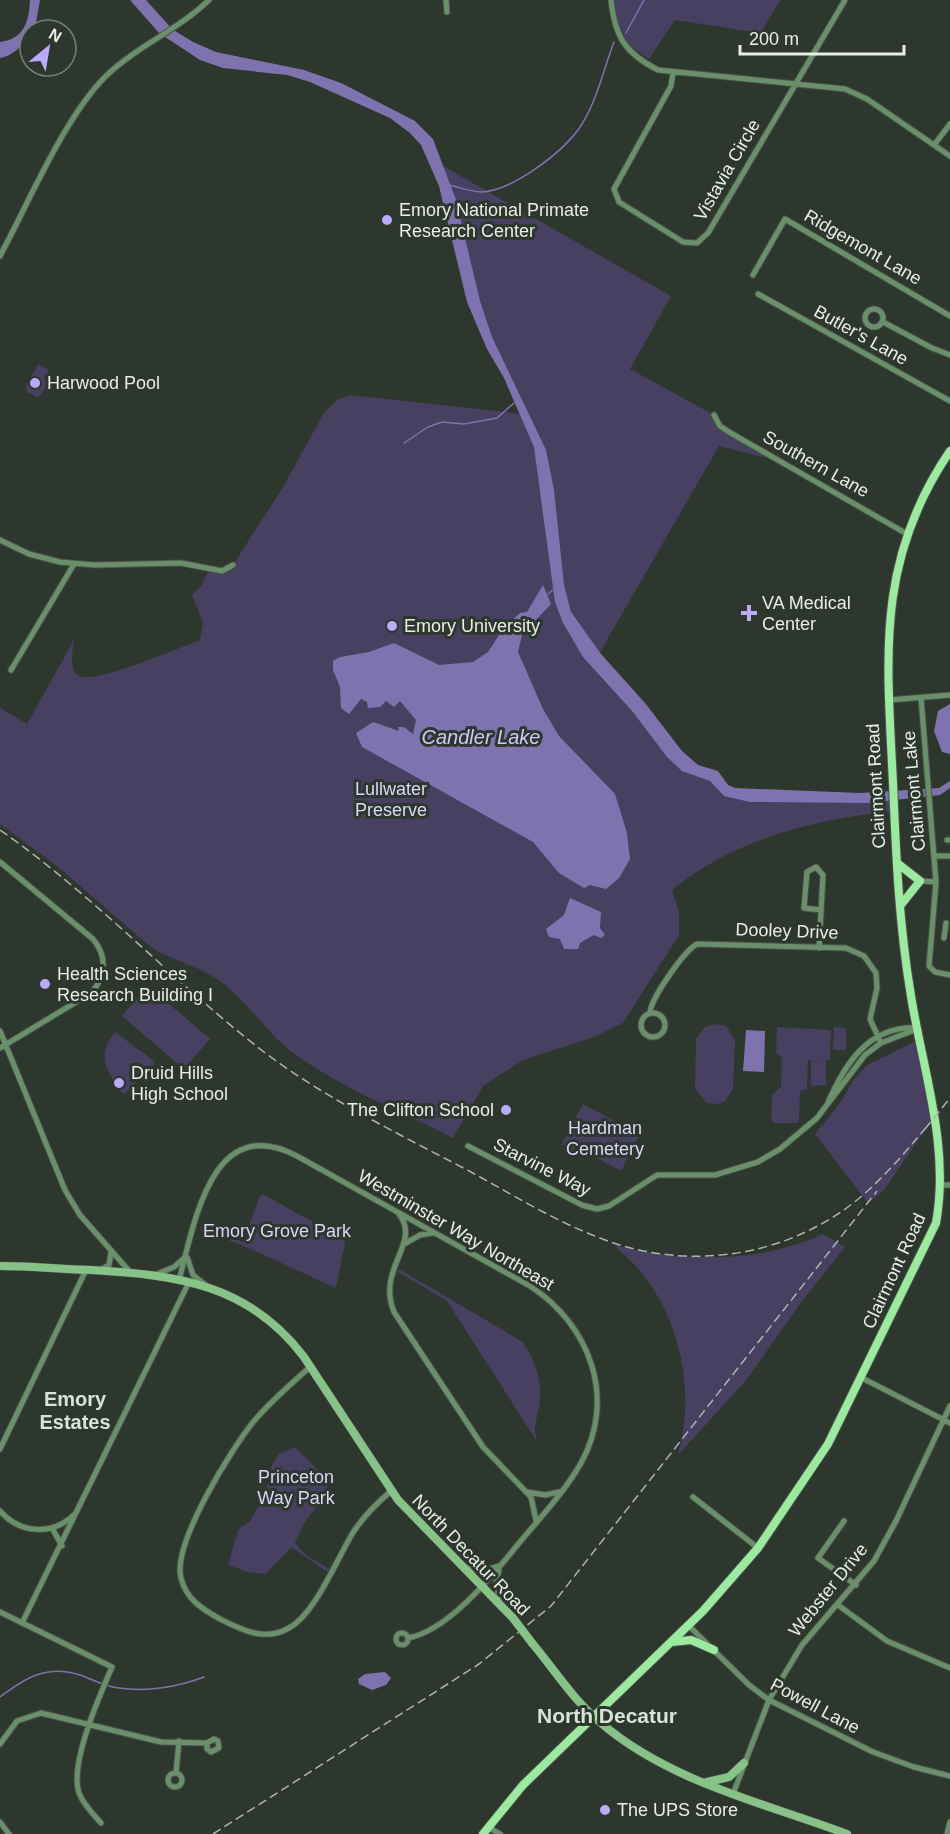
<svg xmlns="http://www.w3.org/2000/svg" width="950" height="1834" font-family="Helvetica,sans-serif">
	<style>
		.green { fill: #474061 }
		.water { fill: #7f73af }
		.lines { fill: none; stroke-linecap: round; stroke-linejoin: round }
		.stream { stroke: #7f73af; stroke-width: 1.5 }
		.street-casing { stroke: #4b544b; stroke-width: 7 }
		.secondary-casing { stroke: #4b544b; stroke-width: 9 }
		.primary-casing { stroke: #4b544b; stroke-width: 10 }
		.street { stroke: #6a8f6b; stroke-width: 5 }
		.secondary { stroke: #87c288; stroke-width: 8 }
		.primary { stroke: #9cea9f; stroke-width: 8 }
		.rail { stroke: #adb4ad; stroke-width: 1.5; stroke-dasharray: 9 4.5; stroke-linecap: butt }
		.secondary-bridge-casing { stroke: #4b544b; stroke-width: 9; stroke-linecap: butt }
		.secondary-bridge { stroke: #87c288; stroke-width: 8 }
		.poi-dot { fill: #baaaf7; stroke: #2d372d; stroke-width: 2 }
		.labels { text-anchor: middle; stroke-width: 6; stroke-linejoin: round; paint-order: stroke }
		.street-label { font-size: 18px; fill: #e7ede7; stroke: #2d372d }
		.poi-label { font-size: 18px; fill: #e7ede7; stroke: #2d372d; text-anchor: start }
		.park-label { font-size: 18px; fill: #dbd6f9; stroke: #2d372d }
		.water-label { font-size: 20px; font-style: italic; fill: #d0c7fb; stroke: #2d372d }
		.neighbourhood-label { font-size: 20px; font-weight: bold; fill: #d7e3d7; stroke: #2d372d }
		.quarter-label { font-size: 21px; font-weight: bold; fill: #d7e3d7; stroke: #2d372d }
	</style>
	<rect width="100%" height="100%" fill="#2d372d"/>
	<!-- green -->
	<path class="green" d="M614 0H780L761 33 675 20 649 59C622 41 618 32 614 0Z
		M436 162 671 296 630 369 714 415 717 421 779 461 719 446 596 659 662 737 736 794H893L894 811C815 819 734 839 672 890L679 912V935L623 1023 594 1037 523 1060 483 1086 453 1138C399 1110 341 1088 292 1052 264 1031 247 999 217 979 197 965 172 961 152 948L57 866 0 824V708L27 724 74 640C73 650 68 669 79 676 93 685 181 647 200 640L203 623 192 595 201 586 210 568 218 571 233 565 283 487 324 413 338 399 350 395 524 414 487 335Z
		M38 364 49 370 44 378 47 384 41 395 37 397 27 392 26 386Z
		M148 986 210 1039 184 1069 122 1016Z
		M717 1024 726 1026 735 1040 733 1089 725 1101 718 1104 707 1103 695 1089 696 1039 705 1027Z
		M777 1027 831 1030 830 1060H818L826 1061V1085L811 1086V1060H808L807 1089 800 1091 799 1121 797 1123H774L771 1119 772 1095 781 1087 782 1058 776 1052Z
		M834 1027 846 1028V1050H833Z
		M115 1032 154 1061V1065L125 1094C118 1092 116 1086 113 1080 102 1062 101 1049 115 1032Z
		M920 1039 936 1114 884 1190 868 1203 815 1134 840 1103 854 1079 867 1065Z
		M583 1104 640 1134 621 1171 584 1151 580 1155 576 1152 574 1155 562 1144Z
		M264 1195 344 1239 345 1243 336 1288 242 1245 200 1230 201 1227 243 1242 260 1196Z
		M823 1234 845 1247 799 1305 748 1378 678 1455C695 1393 682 1326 643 1274 635 1264 623 1254 614 1245 681 1262 758 1264 823 1234Z
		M399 1269 523 1342C535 1362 544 1382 539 1406 537 1420 532 1428 538 1443L447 1301 398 1272Z
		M294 1447C358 1503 314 1489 295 1543L306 1555 331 1570 329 1573 291 1547 266 1574 248 1572 228 1565 238 1530 250 1521 266 1493 271 1467 279 1454Z"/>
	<!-- water -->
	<path class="water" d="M30 0H40L35 28 30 30V37C22 46 12 56 0 58V42C24 39 29 22 30 0Z
		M130 0H146L172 29 193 42 216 52 304 70 341 83 415 121 433 139 456 200 480 301 492 337 546 450 554 490 564 585 571 612 601 654 645 703 682 751 698 765 718 771 728 785 735 788 860 793 939 788 950 781V788L940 795 868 803 750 802 724 796 710 781 682 771 667 757 633 712 583 657 563 623 555 602 534 447 504 378 487 349 467 302 439 186 421 145 410 133 390 118 310 82 287 75 223 68 200 60 159 33Z
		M543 585 551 604 522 635 518 652 543 709 559 736 615 794 627 833 630 859 619 878 606 889 590 885 584 888 559 873 533 842 362 747 356 733 373 722 399 731 398 727H404L413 734 416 720 400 701 394 707 386 701 380 707 368 708 367 702 361 699 349 714 341 708 340 687 333 670V661L340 657 369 652 394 643 439 665 473 662 488 652 503 629 520 613 527 612Z
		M950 704V754L942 752 934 731 938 711Z
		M570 898 601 912 600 928 605 935 601 938 594 935 580 943 578 949H564L560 939 549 937 546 929 564 915Z
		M746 1030 765 1031 764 1072 743 1071Z
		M385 1672 391 1678 386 1685 372 1690 359 1684 358 1679 365 1674Z"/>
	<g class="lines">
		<!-- stream -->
		<path class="stream" d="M626 33 644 0
			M449 185C459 187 471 192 481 192 513 191 566 150 582 124 597 100 604 68 614 42
			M404 443 428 427 442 422 464 424 497 418 514 403
			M548 594 553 590
			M0 1697C25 1678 47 1664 80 1675 92 1679 105 1687 119 1688 147 1692 178 1687 204 1677"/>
		<defs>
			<path id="street" d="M446 0 447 12
				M611 0C615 37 625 53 658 70L845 89 867 99 950 156
				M673 73 671 86 614 189 619 202 683 242 697 243 708 233 845 0
				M934 145 950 124
				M0 256C28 204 65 116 106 76 137 46 178 30 209 0
				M753 275 785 219 950 316
				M758 294 950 401
				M865 318a9 9 0 1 1 18 0a9 9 0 1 1-18 0Z
				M883 322 932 348 950 355
				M714 415 720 426 729 432 907 534
				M0 540 29 554 60 562 95 565 181 563 222 571 233 565
				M11 670 74 564
				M921 698 936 882
				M889 700 950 695
				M947 840H950
				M935 856H950
				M0 862 93 939C107 956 107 976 91 993L0 1048
				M920 881 936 882 929 966 935 972 950 975
				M944 938 946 923
				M819 948 823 875 816 867 807 872 804 908 821 910
				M650 1012C652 997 684 951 697 944L846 948 864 956 876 973 877 988 870 1019 881 1043
				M641 1025a12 12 0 1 1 24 0a12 12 0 1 1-24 0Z
				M0 1031 65 1190 80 1215 130 1272
				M827 1105C844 1065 868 1025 918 1028
				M468 1146 582 1205 597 1209 609 1206 657 1175H715L758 1162 780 1149 817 1118 865 1055 881 1043 917 1029
				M944 1185H950
				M399 1214C422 1243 376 1268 394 1312L483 1447 531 1497 536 1520
				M406 1243 420 1235 433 1233
				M187 1257 193 1275 208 1287
				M99 1271 109 1265 111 1253
				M155 1275 174 1267 183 1259
				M179 1280C195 1221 212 1111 297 1156L530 1286C590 1325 617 1398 581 1463 563 1495 534 1524 511 1553 487 1582 446 1631 408 1638
				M310 1367C291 1384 271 1401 254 1421 232 1448 172 1544 181 1578 186 1599 202 1609 220 1619 242 1630 265 1642 289 1628 316 1613 337 1558 354 1531 364 1516 377 1503 391 1491
				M862 1378 950 1423
				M0 1449 86 1270
				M527 1492 545 1495 559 1492
				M693 1497 758 1548
				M0 1511C20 1534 53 1536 75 1514
				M844 1521 818 1558 856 1585
				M52 1528 62 1546
				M464 1567 482 1571 499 1566
				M499 1570 496 1583 500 1604
				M838 1605 887 1641 950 1668
				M0 1612 112 1667C100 1695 69 1764 79 1793 83 1804 93 1814 101 1823
				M22 1623 189 1282
				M688 1625 749 1685 769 1700 873 1752 914 1767 950 1776
				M396 1639a6 6 0 1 1 12 0a6 6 0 1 1-12 0Z
				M0 1744 17 1721 41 1713 161 1742 207 1743 214 1739 218 1741 219 1748 211 1752 207 1749V1743
				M176 1773 179 1741
				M168 1780a7 7 0 1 1 14 0a7 7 0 1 1-14 0Z
				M733 1794 769 1700 802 1645 874 1561 896 1521 950 1406
				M0 1822 9 1834
				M488 1827 500 1834
				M947 1834 950 1822"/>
			<path id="secondary" d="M0 1266C31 1266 61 1269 92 1270 177 1275 249 1284 304 1357L398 1500 513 1618
				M532 1643C554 1669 574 1701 601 1723 670 1782 764 1803 847 1834
				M707 1782 729 1777 744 1763"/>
			<path id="primary" d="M897 863 920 881 900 906
				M672 1642 691 1640 714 1650
				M483 1834 523 1785 703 1611 758 1548 828 1444 936 1223C950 1147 923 1071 911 996 899 925 896 855 893 783 887 658 875 561 950 451"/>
		</defs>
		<!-- street casing -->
		<use href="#street" class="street-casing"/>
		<!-- secondary casing -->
		<use href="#secondary" class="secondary-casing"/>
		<!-- primary casing -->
		<use href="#primary" class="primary-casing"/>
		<!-- street -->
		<use href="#street" class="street"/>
		<!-- secondary -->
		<use href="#secondary" class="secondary"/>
		<!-- primary -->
		<use href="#primary" class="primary"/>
		<!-- rail -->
		<path class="rail" d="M0 830C95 896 173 982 264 1052 328 1100 401 1135 471 1172 513 1195 555 1221 600 1238 686 1272 785 1258 857 1200 885 1177 907 1150 930 1123
			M925 1129 950 1098
			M213 1834 479 1664 551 1606 877 1191"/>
		<defs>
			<path id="secondary-bridge" d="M513 1618 532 1643"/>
		</defs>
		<!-- secondary-bridge casing -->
		<use href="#secondary-bridge" class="secondary-bridge-casing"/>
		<!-- secondary-bridge -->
		<use href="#secondary-bridge" class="secondary-bridge"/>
	</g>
	<!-- markers -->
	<g class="poi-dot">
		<circle cx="387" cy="220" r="6"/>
		<circle cx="35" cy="383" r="6"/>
		<path d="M746 604h6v6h6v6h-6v6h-6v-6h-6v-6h6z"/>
		<circle cx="392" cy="626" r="6"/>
		<circle cx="45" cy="984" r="6"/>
		<circle cx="119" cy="1083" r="6"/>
		<circle cx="506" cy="1110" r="6"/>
		<circle cx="605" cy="1810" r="6"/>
	</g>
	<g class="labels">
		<!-- street labels -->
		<g class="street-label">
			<text transform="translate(727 170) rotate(-60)" y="6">Vistavia Circle</text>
			<text transform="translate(863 247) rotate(30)" y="6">Ridgemont Lane</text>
			<text transform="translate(861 335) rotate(29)" y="6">Butler's Lane</text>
			<text transform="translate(816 464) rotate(29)" y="6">Southern Lane</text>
			<text transform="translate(876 786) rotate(-93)" y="6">Clairmont Road</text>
			<text transform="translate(914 791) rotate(-95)" y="6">Clairmont Lake</text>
			<text transform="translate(787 931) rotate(2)" y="6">Dooley Drive</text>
			<text transform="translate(542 1167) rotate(27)" y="6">Starvine Way</text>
			<text transform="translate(456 1230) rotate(30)" y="6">Westminster Way Northeast</text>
			<text transform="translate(894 1271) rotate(-65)" y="6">Clairmont Road</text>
			<text transform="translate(471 1555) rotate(46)" y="6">North Decatur Road</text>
			<text transform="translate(828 1590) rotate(-51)" y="6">Webster Drive</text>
			<text transform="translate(815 1706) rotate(28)" y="6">Powell Lane</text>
		</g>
		<!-- poi labels -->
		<g class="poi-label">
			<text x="399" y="216">Emory National Primate<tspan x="399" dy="21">Research Center</tspan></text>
			<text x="47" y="389">Harwood Pool</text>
			<text x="762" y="609">VA Medical<tspan x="762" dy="21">Center</tspan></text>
			<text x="404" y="632">Emory University</text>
			<text x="57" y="980">Health Sciences<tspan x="57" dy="21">Research Building I</tspan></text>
			<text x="131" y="1079">Druid Hills<tspan x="131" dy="21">High School</tspan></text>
			<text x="494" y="1116" text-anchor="end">The Clifton School</text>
			<text x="617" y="1816">The UPS Store</text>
		</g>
		<!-- park labels -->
		<g class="park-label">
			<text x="391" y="795">Lullwater<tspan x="391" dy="21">Preserve</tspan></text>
			<text x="605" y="1134">Hardman<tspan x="605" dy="21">Cemetery</tspan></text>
			<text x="277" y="1237">Emory Grove Park</text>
			<text x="296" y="1483">Princeton<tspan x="296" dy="21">Way Park</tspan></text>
		</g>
		<!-- water labels -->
		<g class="water-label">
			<text x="481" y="744">Candler Lake</text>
		</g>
		<!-- neighbourhood labels -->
		<g class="neighbourhood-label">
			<text x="75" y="1406">Emory<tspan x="75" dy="23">Estates</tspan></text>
		</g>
		<!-- quarter labels -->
		<g class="quarter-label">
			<text x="607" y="1723">North Decatur</text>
		</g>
	</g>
	<!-- north arrow -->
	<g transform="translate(48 48) rotate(30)"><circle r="28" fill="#2d372d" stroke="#778077" stroke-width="1.5"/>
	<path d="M0-4.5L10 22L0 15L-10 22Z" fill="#baaaf7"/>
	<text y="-9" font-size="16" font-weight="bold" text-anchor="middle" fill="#e7ede7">N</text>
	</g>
	<!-- scale -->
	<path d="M740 45v9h164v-9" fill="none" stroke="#e7ede7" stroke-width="3"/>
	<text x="749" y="45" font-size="18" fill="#e7ede7" stroke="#2d372d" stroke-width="4.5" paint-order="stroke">200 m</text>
</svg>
